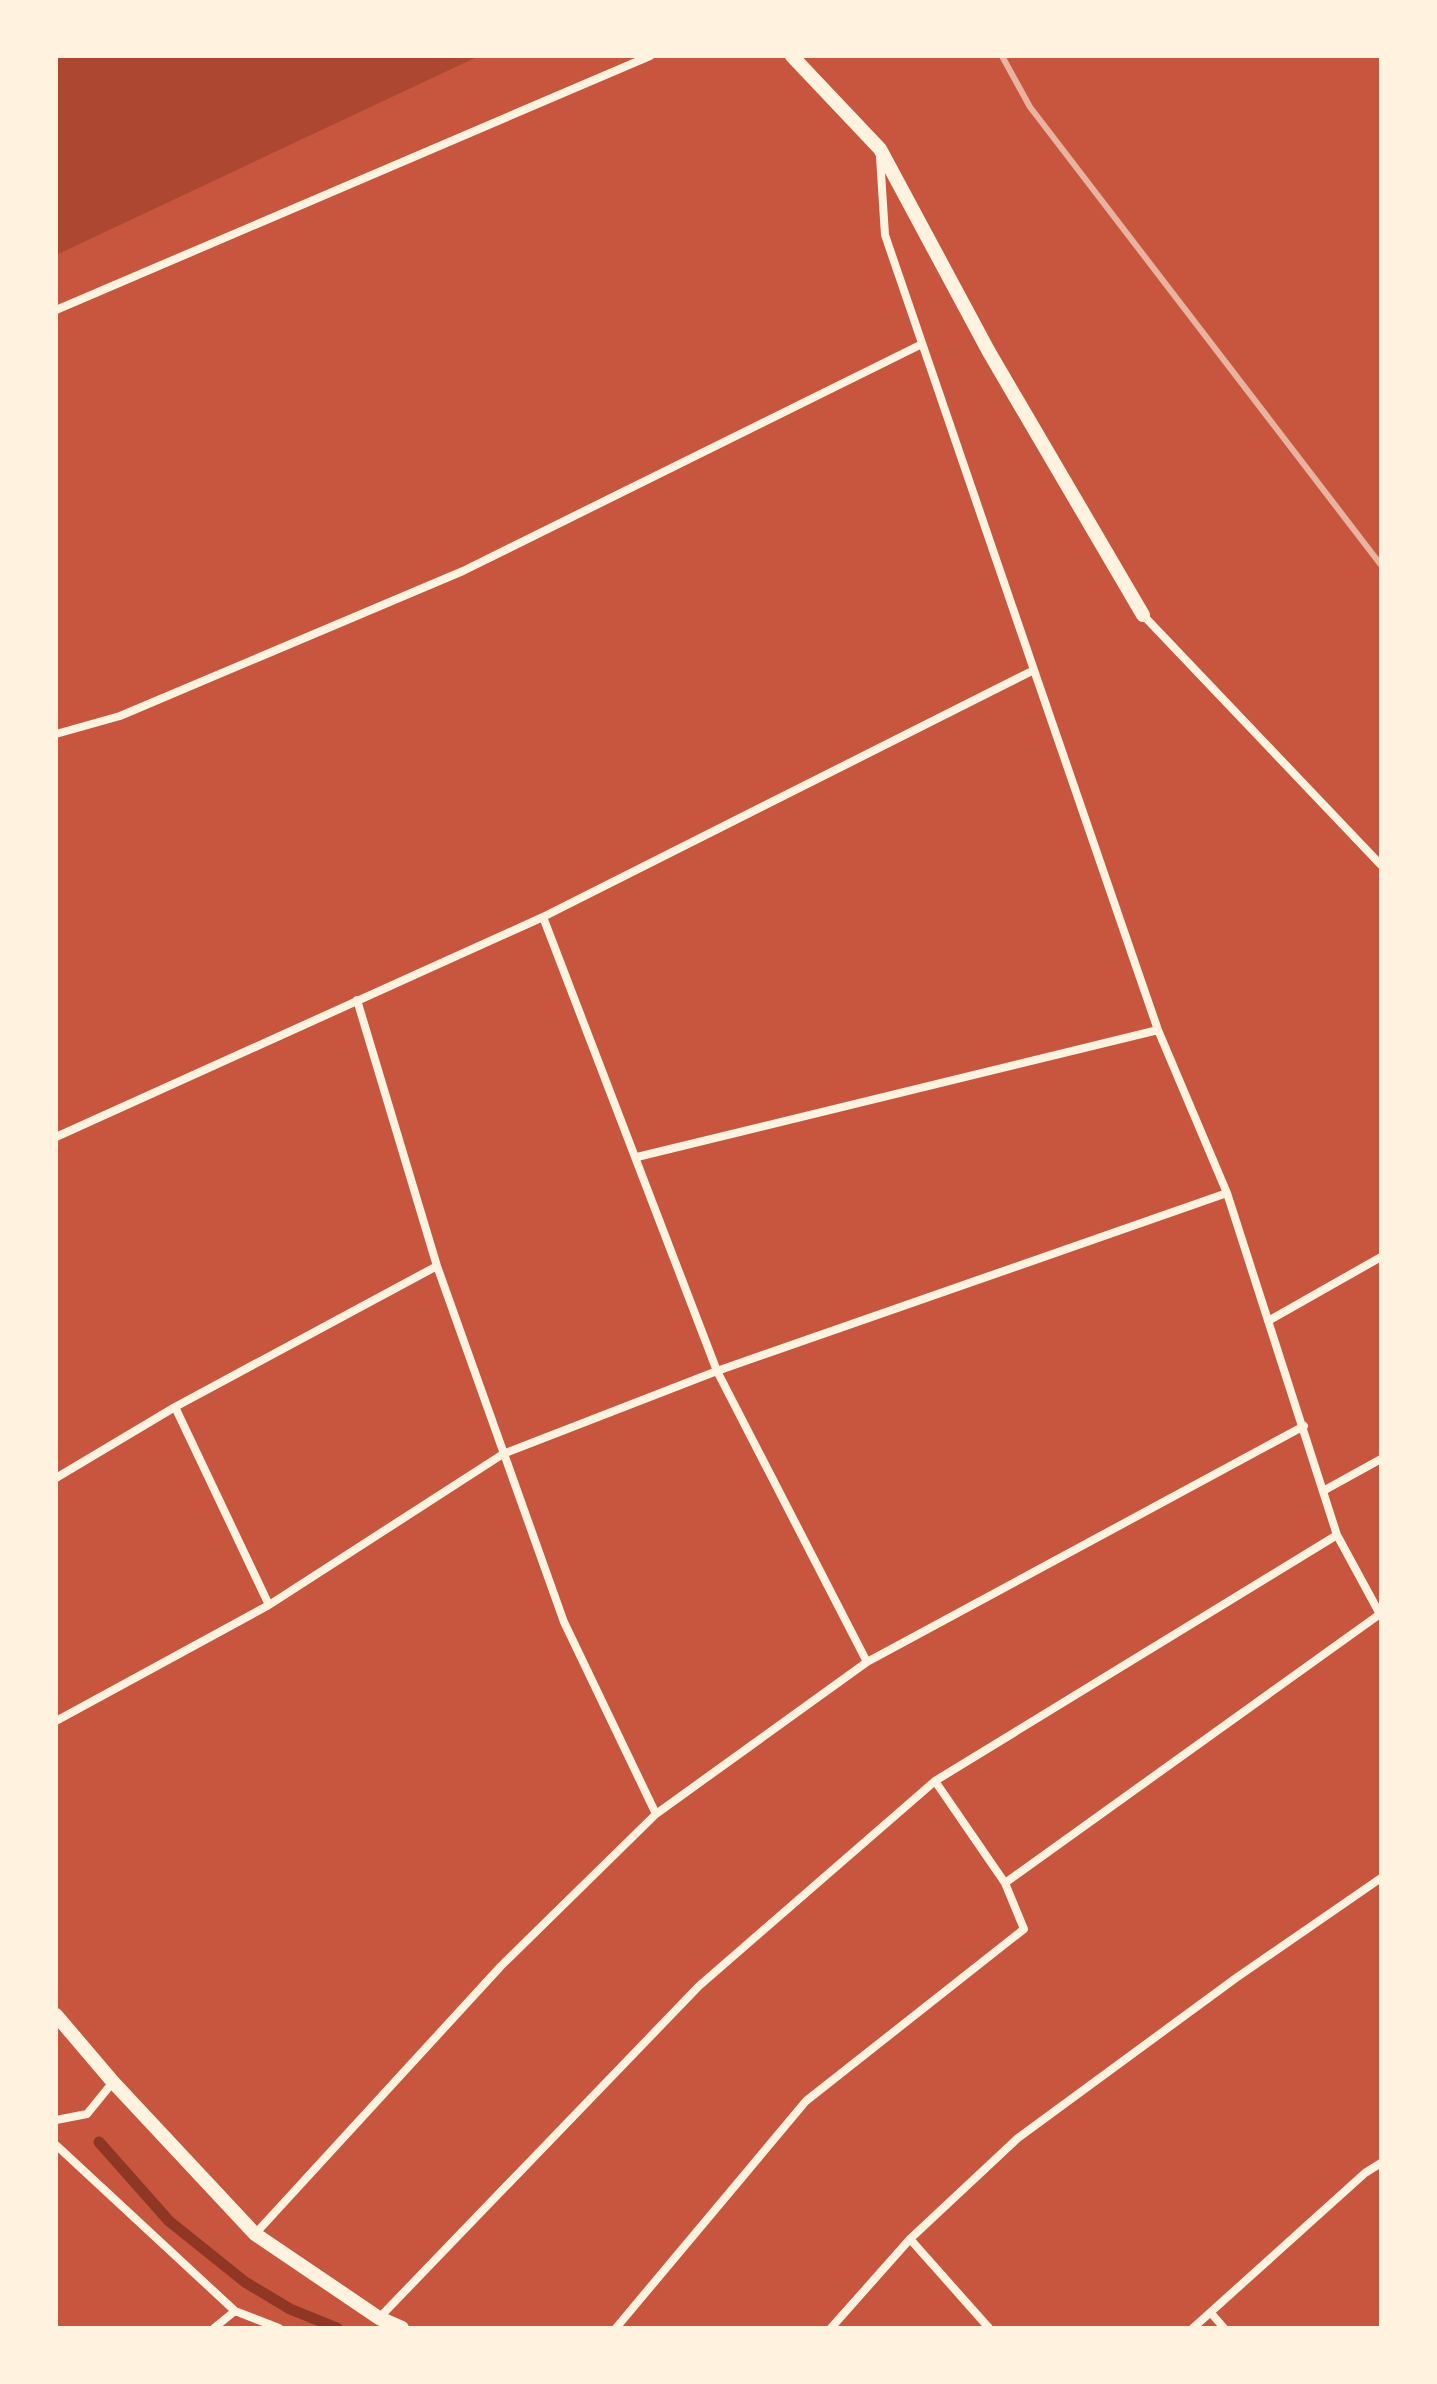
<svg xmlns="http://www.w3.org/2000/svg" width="1437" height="2384" font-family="Jost,sans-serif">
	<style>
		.green { fill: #ae4732 }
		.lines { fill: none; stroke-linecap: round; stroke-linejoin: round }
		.stream { stroke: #8f3625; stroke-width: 11 }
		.minor { stroke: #fff3e0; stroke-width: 8 }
		.tertiary { stroke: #fff3e0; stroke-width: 14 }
		.rail { stroke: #e9b49f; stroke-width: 6 }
	</style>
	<rect width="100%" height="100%" fill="#c8553d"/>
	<!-- green -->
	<path class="green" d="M56 56H479L56 255Z"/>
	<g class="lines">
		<!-- stream -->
		<path class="stream" d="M99 2142 169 2221 245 2282 290 2309 337 2328"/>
		<!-- minor -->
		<path class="minor" d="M880 157 885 235 1034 670 1158 1030 1227 1193 1337 1535 1381 1616
			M56 310 650 56
			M1143 615 1381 865
			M56 734 120 716 463 571 922 344
			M543 917 717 1371 867 1662
			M357 1000 437 1266 564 1622 656 1814
			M56 1137 543 917 1034 670
			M637 1157 1158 1030
			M1268 1321 1381 1257
			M175 1407 269 1605
			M56 1478 175 1407 437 1266
			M1323 1491 1381 1459
			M56 1721 269 1605 503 1454 717 1371 1227 1193
			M935 1781 1005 1883
			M56 2120 87 2114 113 2082
			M56 2145 235 2311 279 2328
			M255 2234 501 1966 656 1814 867 1662 1304 1426
			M910 2239 989 2328
			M1211 2313 1224 2328
			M379 2318 699 1986 935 1781 1337 1535
			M214 2328 235 2311
			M616 2328 806 2101 1024 1929 1005 1883 1380 1614
			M831 2328 910 2239 1018 2138 1236 1978 1381 1878
			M1193 2328 1365 2173 1381 2163"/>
		<!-- tertiary -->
		<path class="tertiary" d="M792 56 880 149 989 352 1143 615
			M56 2015 113 2082 255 2234 379 2318 402 2328"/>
		<!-- rail -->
		<path class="rail" d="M1002 56 1030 107 1381 565"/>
	</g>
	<!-- border -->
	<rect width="1437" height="2384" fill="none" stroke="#fff3e0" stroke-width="116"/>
</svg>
